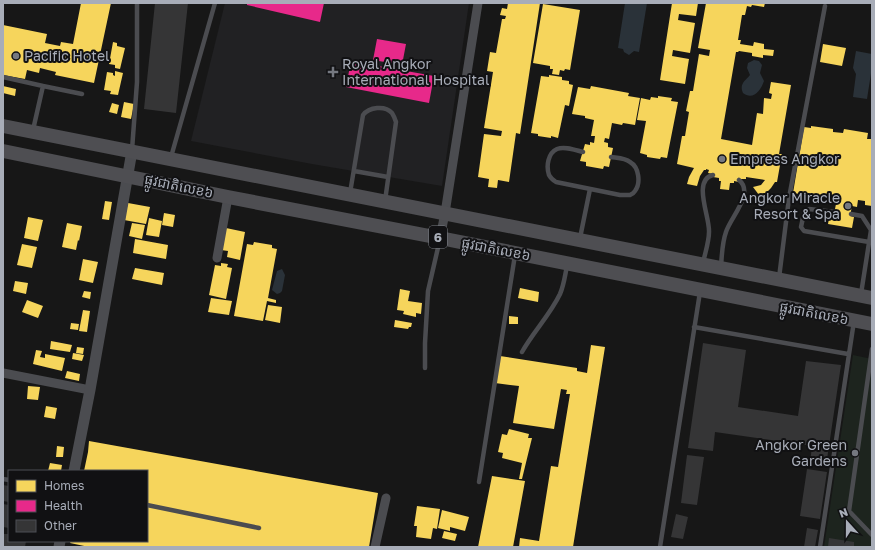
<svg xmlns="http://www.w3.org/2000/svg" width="875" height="550" font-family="'Golos Text','Noto Sans Khmer',sans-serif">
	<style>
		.built { fill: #212123 }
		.green { fill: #1d241e }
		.water { fill: #2a3239 }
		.homes { fill: #f6d55c }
		.health { fill: #e7298a }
		.building { fill: #353536 }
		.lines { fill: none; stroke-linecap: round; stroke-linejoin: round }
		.service { stroke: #4b4c50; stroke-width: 4.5 }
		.minor { stroke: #4b4c50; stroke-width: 9 }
		.tertiary { stroke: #4b4c50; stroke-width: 11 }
		.trunk { stroke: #4e4e52; stroke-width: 14 }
		.poi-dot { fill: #757880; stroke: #111113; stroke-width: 1.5 }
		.labels { text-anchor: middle; stroke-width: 4; stroke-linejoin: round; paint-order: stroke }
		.shield { fill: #111113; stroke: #7b7e86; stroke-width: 1 }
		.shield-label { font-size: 13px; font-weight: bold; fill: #a8adb8 }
		.poi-label { font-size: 14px; fill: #a8adb8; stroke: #111113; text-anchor: start }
		.street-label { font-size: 14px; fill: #a8adb8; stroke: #111113 }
	</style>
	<rect width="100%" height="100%" fill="#171717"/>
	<!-- built -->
	<path class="built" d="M225 3H469L442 186 312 164 191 141Z"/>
	<!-- green -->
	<path class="green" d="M853 355 872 359V547H824Z"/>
	<!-- water -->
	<path class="water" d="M625 3H647L639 52 634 51 629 55 624 52 623 49 618 48Z
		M856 51 872 54V67L867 99 853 97 856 74 853 68Z
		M754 60 759 61 762 65 760 73 764 81C761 90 753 101 743 93 739 84 745 81 750 75L747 68 748 63Z
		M282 269 285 275 282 291 280 293 277 294 272 290 277 271Z"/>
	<!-- homes -->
	<path class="homes" d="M81 3H111L94 83 55 75 56 72 40 68 39 73 27 70 25 79 3 75V25L47 34 45 43 60 46 61 42 73 44Z
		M508 3H540L520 134 516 133 509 182 498 180 497 188 488 187 489 179 478 177 484 134 501 136 502 131 484 128 493 72 487 71 490 52 496 53 502 19H505L506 16 500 15 502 8 507 9Z
		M672 3H698L696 16 679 14 678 20 695 23 690 53 673 50 672 56 689 59 685 84 660 80Z
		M706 3H765L764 7 752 5 751 7 747 6 745 15H742L738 40H741L740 44 753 46 754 42 764 44V49L774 50 773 56 763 55V58L752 56V53L739 51 738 52H736L721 139 752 145 757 113 763 114 764 98 771 99 772 94 769 93 771 82 791 85 779 154H782L777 182H775L771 188 766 193 759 195 753 187 761 185 765 180 746 177V179H740L739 182 734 181V183H730L729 190 720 189 721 181H719V178L713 177V174L708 173 709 170 706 169V170H704L700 176 697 186 687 184 689 177 694 168 677 164 682 136H685L689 112 686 111 690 91H693L699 54 709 56 710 50 698 48Z
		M543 4 580 10 570 70 565 69 564 71 560 70 559 75 552 74 553 69H550V66L533 63Z
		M113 42 117 43V46L125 48 120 69 115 68V65L109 64Z
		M823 44 846 48 842 66 820 62Z
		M115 71 123 73 118 95 110 94 111 91 104 90 107 72 113 73V75L115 76Z
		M549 75 562 77V80L569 81V84L573 85 569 106 565 105 558 138 551 136V138L538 136V134L531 133 541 76 549 77Z
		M3 86 16 89 15 96 3 93Z
		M591 86 629 93 628 96 640 98 635 125 623 123 622 125 612 123 609 139 605 138 604 142 608 143V147L613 148 609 167 604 166 603 169 586 166V162L580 161 585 144 590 145V142L594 143 595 136H591L594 120 585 118V116L572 114 578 87 590 89Z
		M658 96 672 98 671 101 678 102 667 158 661 157 660 159 647 157V155L640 153 646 121 637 120 641 98 650 100 651 97 658 98Z
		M124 102 134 104 131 119 121 117Z
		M112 103 119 105 117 114 109 112Z
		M811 126 833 129V132L843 133 844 129 868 133 867 139H872V206L865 205V201L858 200 857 207 852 206 850 216 854 217 852 228 828 224 830 213 834 214 836 204 831 203 832 195 824 194V198L793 193 804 127 811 128Z
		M105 201 112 202 109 220 102 219Z
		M128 203 150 207 146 224 124 220Z
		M164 213 175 215 173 227 162 225Z
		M28 217 43 220 38 241 24 238Z
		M149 218 162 221 159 237 146 235Z
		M67 223 82 226 79 241 78 240 76 250 62 247Z
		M132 223 145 225 142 239 129 236Z
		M226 228 245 232 240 260 227 257 228 251 221 250Z
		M135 239 168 245 166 259 133 253Z
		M254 242 272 245V248L277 249 268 298 276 300V303L267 301 263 321 234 316 247 244 253 245Z
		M22 244 37 247 32 268 17 265Z
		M83 259 98 262 93 283 79 280Z
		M221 263 228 264 227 267 232 268 226 299 209 295 215 265 221 266Z
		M135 268 164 273 162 285 132 279Z
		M15 281 28 283 26 294 13 291Z
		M520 288 539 292 538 302 518 298Z
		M400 289 410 291 408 301 422 303 421 314 416 313V317L403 314 404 311 397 310Z
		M84 291 91 292 90 299 82 297Z
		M211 298 232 301 229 315 208 312Z
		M27 300 43 306 38 318 22 312Z
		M268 305 282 307 280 323 265 320Z
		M83 310 90 311 87 332 79 331Z
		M509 316 518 317V324H509Z
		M395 320 412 323 411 327H409L408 329 394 327Z
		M71 323 79 324 78 330 70 329Z
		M51 341 72 345 70 352 50 349Z
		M591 345 605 347 573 547H519L520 538 539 541 551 466 558 467 570 394H566L567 390 561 389 554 429 513 423 519 386 495 383 500 356 577 368V371L587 373Z
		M77 347 84 348 83 354 76 353Z
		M36 350 42 351 40 357 45 358V354L65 358 62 371 33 364Z
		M73 353 84 355 82 361 72 359Z
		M67 371 80 374 79 381 65 378Z
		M28 386 40 387 38 400 27 399Z
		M46 406 57 408 55 419 44 417Z
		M509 429 529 434 528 438H532L522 479H519L522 463 502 458 503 453 498 452 502 434 507 435Z
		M89 441 378 493 369 547H89L70 543 71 541H147V471H84L88 452Z
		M57 446 64 447 63 457H56Z
		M50 463 62 465 61 471H48Z
		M492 476 525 481 513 547H478Z
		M417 506 440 509 437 529 433 528 431 539 416 537 417 526H414Z
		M442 510 469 517 465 531 450 527V531L438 528Z
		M444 531 457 534 455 541 442 538Z"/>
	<!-- health -->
	<path class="health" d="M247 3H324L320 22 247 5Z
		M377 39 406 44 402 65 373 60Z
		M351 61 434 76 429 103 346 87Z"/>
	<!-- building -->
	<path class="building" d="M155 3H188L176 113 144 109Z
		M703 343 746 350 738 407 798 416 806 361 841 365 826 466 810 463 812 446 715 432 713 451 688 448Z
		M687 455 704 457 697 505 681 503Z
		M807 469 827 472 820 519 800 516Z
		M3 485 9 486V502L3 501Z
		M3 504 9 505V528L3 527Z
		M676 514 688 517 683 539 671 537Z
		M807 528 818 530 815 547H804Z
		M3 534H9V541H26L25 547H3Z
		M829 538 854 542V547H828Z"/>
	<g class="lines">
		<!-- service -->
		<path class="service" d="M3 77 43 86 33 130
			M43 86 82 94
			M132 150 137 82V3
			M583 152C575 150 565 146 557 149 548 153 546 166 549 175 550 177 553 180 556 182L620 195H630C632 194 634 193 635 191 641 183 639 167 630 162 625 158 617 158 611 157
			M171 157 215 3
			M354 171 388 177
			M350 193 363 115C369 107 385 105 392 113 394 116 395 119 396 122L385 201
			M835 212 809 209 804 213 801 227 804 231 869 242
			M851 214 862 216 871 230 861 294
			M580 238 590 189
			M703 263C705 253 709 242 709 232 710 217 692 180 713 175
			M721 266C722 255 722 243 726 232 730 218 755 193 739 180
			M779 278 789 198 825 6
			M694 327 848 354
			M872 349 849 511 872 535
			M522 352C533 332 550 315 560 294 564 285 565 275 567 266
			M425 368V343L428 291 440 239
			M3 479 9 480
			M479 482 515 255
			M147 505 259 528
			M660 547 700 292
			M820 547 854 321"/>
		<!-- minor -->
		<path class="minor" d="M440 238 445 213 478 3
			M217 258 228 197
			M3 373 90 390
			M375 547 386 498"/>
		<!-- tertiary -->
		<path class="tertiary" d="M74 471 90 390 132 151
			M59 547 60 541"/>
		<!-- trunk -->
		<path class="trunk" d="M3 126 872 298
			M3 151 228 197 440 238 872 324"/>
	</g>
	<!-- markers -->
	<g class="poi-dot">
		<circle cx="16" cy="56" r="4"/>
		<path d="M331 66h4v4h4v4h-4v4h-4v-4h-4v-4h4z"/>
		<circle cx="722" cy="159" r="4"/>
		<circle cx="848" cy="206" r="4"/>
		<circle cx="855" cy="453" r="4"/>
	</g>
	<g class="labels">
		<!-- shield labels -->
		<rect class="shield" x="429" y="226" width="18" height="22" rx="3"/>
		<g class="shield-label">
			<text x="438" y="242">6</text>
		</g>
		<!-- poi labels -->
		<g class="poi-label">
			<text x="24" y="61">Pacific Hotel</text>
			<text x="342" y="69">Royal Angkor<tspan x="342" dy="16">International Hospital</tspan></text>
			<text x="730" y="164">Empress Angkor</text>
			<text x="840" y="203" text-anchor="end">Angkor Miracle<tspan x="840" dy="16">Resort &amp; Spa</tspan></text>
			<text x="847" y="450" text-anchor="end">Angkor Green<tspan x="847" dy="16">Gardens</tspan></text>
		</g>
		<!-- street labels -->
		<g class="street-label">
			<text transform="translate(179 186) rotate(12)" y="5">ផ្លូវជាតិលេខ៦</text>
			<text transform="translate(496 249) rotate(11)" y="5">ផ្លូវជាតិលេខ៦</text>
			<text transform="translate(814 313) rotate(11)" y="5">ផ្លូវជាតិលេខ៦</text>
		</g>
	</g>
	<!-- border -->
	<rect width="875" height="550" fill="none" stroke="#a8adb8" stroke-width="8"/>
	<!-- legend -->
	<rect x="8" y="470" width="140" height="72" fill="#111113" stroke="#4d4f55"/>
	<rect x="16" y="480" width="20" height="12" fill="#f6d55c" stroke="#4d4f55"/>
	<text x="44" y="490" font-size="12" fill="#a8adb8">Homes</text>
	<rect x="16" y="500" width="20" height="12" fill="#e7298a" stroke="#4d4f55"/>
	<text x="44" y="510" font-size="12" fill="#a8adb8">Health</text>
	<rect x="16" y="520" width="20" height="12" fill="#353536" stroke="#4d4f55"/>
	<text x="44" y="530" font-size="12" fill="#a8adb8">Other</text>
	<!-- north arrow -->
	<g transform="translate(847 522) rotate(339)" stroke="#111113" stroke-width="3" paint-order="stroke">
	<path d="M0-3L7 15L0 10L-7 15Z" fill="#a8adb8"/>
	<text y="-6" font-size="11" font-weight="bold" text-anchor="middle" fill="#a8adb8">N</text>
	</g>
</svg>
